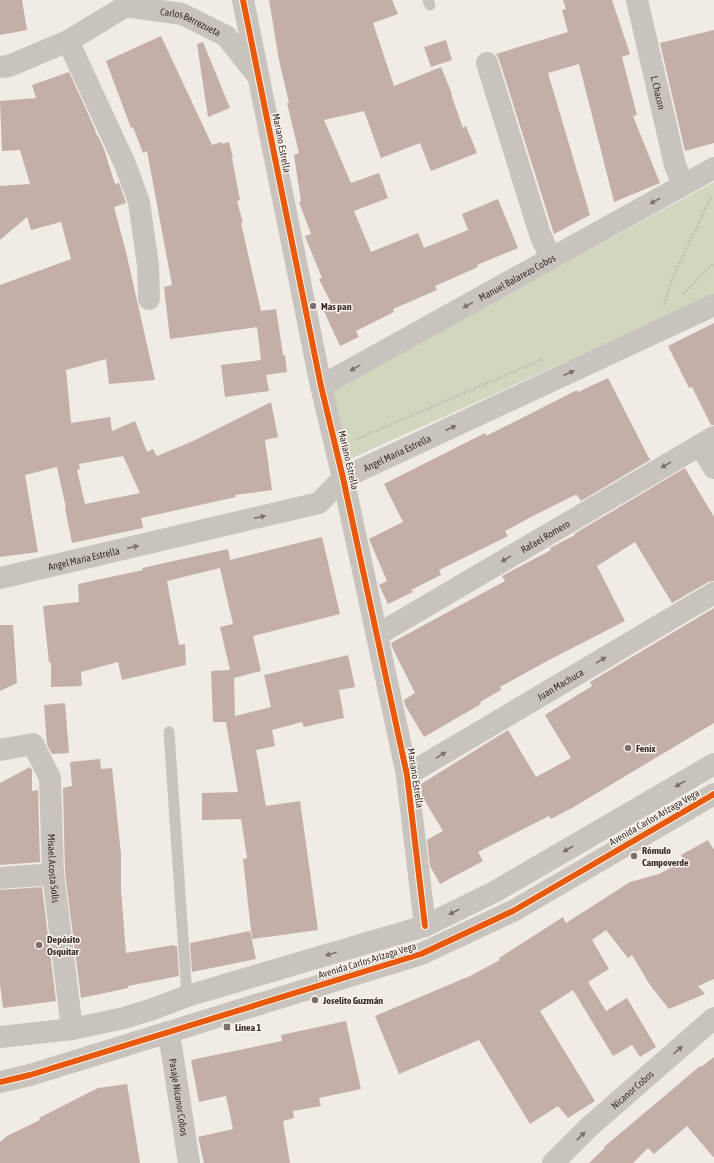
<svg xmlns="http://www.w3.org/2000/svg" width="714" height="1163" font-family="'Asap Condensed',sans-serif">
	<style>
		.green { fill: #d1d6bf }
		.building { fill: #c3afa7; fill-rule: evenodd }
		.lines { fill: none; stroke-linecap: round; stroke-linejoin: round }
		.path { stroke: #c2bbb6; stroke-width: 2.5; stroke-dasharray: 2 2; stroke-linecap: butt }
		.service { stroke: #c9c3be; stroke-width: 11 }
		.minor { stroke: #c9c3be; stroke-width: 22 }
		.tertiary { stroke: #c9c3be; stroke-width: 22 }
		.cycleway-casing { stroke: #fbf5ee; stroke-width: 8 }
		.cycleway { stroke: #e8590c; stroke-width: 6 }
		.oneway { fill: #7b726d }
		.poi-dot { fill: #7a716c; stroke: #fbf5ee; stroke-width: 1.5 }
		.labels { text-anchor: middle; stroke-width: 3; stroke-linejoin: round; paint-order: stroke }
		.street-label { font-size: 10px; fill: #3b302b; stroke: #fbf5ee }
		.poi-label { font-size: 10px; font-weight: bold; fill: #3b302b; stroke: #fbf5ee; text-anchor: start }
	</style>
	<rect width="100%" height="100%" fill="#f0ebe5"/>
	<!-- green -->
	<path class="green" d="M714 182V295L350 459 347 457 332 402 334 389Z"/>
	<!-- building -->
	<path class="building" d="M0 0H22L27 30 0 35Z
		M269 0H392L398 14 373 23 394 86 441 67 452 94H451L463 128 466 126 477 153 431 171 420 143 381 158 364 111 324 120 351 183 379 173 388 198 354 211 371 252 418 233 424 248 468 230 462 214 498 199 518 248 477 265 478 267 435 286 437 290 393 309 394 312 356 331 359 337 340 346 322 307 331 303 319 279 322 278 305 236 311 234 299 202 301 201 294 155 299 153 287 103H289L279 60Z
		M563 0H612L630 54 622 57 637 115 633 116 660 183 614 202 579 64 548 73 590 215 554 234 499 59 496 54 568 32 562 10 566 9Z
		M714 30V143L685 151 660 43Z
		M161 36 212 145 222 142V144L229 142 233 158H232L240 200 237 201 243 223H241L261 311 276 309 283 355H285L287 372 266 375 269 391 225 397 221 365 261 360 257 327 170 339 164 287 172 285 147 151 143 153 133 127 131 128 106 61Z
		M446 40 452 60 431 67 424 47Z
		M203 42 230 108 208 117 197 44Z
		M69 72 94 127 97 136H98L104 149 115 184 119 183 126 203 114 207 126 252 155 380 109 384 106 359 66 370 71 423 110 417 112 431 135 421 147 452 153 449 157 456 191 442 271 402 278 437 265 440 272 490 235 495 236 497 141 518 143 528 72 543 65 508H66L57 467 25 475 38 552 0 557V285L71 259 61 222 31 230 27 217 0 240V186L30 184 20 150 2 151 0 101 36 98 32 85ZM123 456 140 493 85 504 77 470 80 469 79 464Z
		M714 323V425H711L692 387 689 388 668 346Z
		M608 378 650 460 581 501 577 495H575L529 518 505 531 508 536 439 570 441 575 411 590 413 592 388 604 379 585 387 581 369 539 403 522 384 484 485 433 486 436 577 390 578 392Z
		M685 468 714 517V581L708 582 672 603 635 542 597 566 625 621 549 660 500 687 501 690 480 702 481 704 424 737 405 705 404 700 415 693 393 649 391 643 505 581 502 576 551 550 550 548 575 535 574 534Z
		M322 537 340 614 253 636 261 671 234 678 235 716 271 707 264 675 348 655 355 687 339 690 344 718 304 727 302 722 272 730 275 746 256 750 266 806 300 801 318 930 252 939 243 859 247 858 241 819 202 820V793L238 792 226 722H213L211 671 230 670 220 627 233 624 220 568 167 581 179 645 185 644 186 665 122 680 118 662 81 672 82 686 51 687V662L49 663 43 606 79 602 78 584 143 570 142 568 228 549 230 560Z
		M714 608V723L572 808 551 819 549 816 478 852 483 861 440 884 430 866 427 840 443 831 422 796 421 784 508 730 536 777 571 758 545 715 592 686 590 682Z
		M0 625H13L17 683 0 691Z
		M65 703 69 753 52 754 47 745 44 705Z
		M100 759 101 769 112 768 121 854V890L126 953 174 945V946H177L179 976 128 986V988L81 998 65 873 63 788 72 786 70 762Z
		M30 767 32 770V791L38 790 40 862 0 865V783Z
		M708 840 714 850V979L698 986 705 994 669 1009 650 985 632 955 628 958 606 930 592 940 609 969 588 982 606 1011 627 998 656 1047 640 1057 632 1045 613 1056 573 990 540 1011 595 1101 568 1118 558 1106 530 1124 479 1040 399 1074 375 1016 470 976 500 960 499 958 563 917 566 923 630 882 659 874 684 861 681 855Z
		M42 887 56 1001 3 1008 0 984V890Z
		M250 931 256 959 192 972 190 943Z
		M346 1021 361 1089 319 1098 321 1106 293 1111 294 1118 283 1121 290 1163H204L198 1137 233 1129 226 1096 199 1102 191 1060 282 1041 281 1035Z
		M714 1057V1158L687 1126 654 1154 648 1148 633 1163H589L605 1148 604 1147 700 1066 701 1067Z
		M127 1084 140 1163H0V1142L7 1136 40 1120 39 1118 98 1088Z"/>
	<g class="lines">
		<!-- path -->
		<path class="path" d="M683 294 714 263
			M664 305 672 279 712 195
			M357 439 543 359"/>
		<!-- service -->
		<path class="service" d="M428 0 430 5
			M169 732 187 996"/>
		<!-- minor -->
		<g class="minor">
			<path d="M243 0 321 386 343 478 407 775 425 926"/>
			<path id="s1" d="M637 0 675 165 683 185"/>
			<path id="s2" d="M125 6 182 14 226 36 256 74"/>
			<path d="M68 41 125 164 139 202 148 265 149 299"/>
			<path d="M487 63 540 234 551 259"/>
			<path d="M0 67 9 66 68 41 136 0"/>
			<path id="s3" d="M321 386 714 168"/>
			<path d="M700 445 714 468"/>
			<path id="s4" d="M0 578 319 503 343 478 714 305"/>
			<path id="s5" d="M377 635 714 437"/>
			<path id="s6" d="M0 750 33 744 50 778 53 874 72 1029"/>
			<path id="s7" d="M407 775 714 593"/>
			<path d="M0 878 53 874"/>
			<path id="s8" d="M168 1032 172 1052 189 1163"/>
			<path id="s9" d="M553 1163 589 1127 714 1018"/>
		</g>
		<!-- tertiary -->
		<path class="tertiary" d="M0 1037 72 1029 124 1018 153 1009 187 996 425 926 496 891 714 764
			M0 1082 30 1075 421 954 513 911 714 794"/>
		<defs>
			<path id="cycleway" d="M243 0 321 386 343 478 407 775 425 926
				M0 1082 30 1075 421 954 513 911 714 794"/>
		</defs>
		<!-- cycleway casing -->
		<use href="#cycleway" class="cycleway-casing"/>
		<!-- cycleway -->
		<use href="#cycleway" class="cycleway"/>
	</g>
	<!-- one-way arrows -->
	<defs><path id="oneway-solid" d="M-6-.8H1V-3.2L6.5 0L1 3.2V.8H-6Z"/></defs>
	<g class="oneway">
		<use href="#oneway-solid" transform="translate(655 201) rotate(151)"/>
		<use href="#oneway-solid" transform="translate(468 305) rotate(151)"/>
		<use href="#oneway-solid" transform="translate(355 368) rotate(151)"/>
		<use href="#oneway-solid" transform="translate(569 373) rotate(-25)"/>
		<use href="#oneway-solid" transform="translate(451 428) rotate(-25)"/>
		<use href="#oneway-solid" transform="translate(666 465) rotate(149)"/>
		<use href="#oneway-solid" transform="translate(260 517) rotate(-13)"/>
		<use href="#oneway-solid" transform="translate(133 547) rotate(-13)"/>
		<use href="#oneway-solid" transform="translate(506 559) rotate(149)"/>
		<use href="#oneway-solid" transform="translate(601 660) rotate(-31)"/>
		<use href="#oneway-solid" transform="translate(441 755) rotate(-31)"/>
		<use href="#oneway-solid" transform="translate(680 784) rotate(150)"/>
		<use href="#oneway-solid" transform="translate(568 849) rotate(150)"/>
		<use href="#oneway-solid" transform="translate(454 912) rotate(153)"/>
		<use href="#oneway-solid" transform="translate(331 954) rotate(164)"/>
		<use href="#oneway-solid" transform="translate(678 1050) rotate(-41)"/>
		<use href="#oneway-solid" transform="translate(581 1136) rotate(-44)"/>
	</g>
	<!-- markers -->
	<g class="poi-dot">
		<circle cx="313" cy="306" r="4"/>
		<circle cx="628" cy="748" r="4"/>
		<circle cx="634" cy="856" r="4"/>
		<circle cx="39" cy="945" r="4"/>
		<circle cx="315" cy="1000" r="4"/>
		<rect x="223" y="1023" width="8" height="8" rx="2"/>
	</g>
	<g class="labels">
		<!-- street labels -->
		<g class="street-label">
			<text dy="4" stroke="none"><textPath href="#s2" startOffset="68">Carlos Berrezueta</textPath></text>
			<text dy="4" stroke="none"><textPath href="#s1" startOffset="95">L. Chacon</textPath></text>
			<text transform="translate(282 143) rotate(79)" y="4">Mariano Estrella</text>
			<text dy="4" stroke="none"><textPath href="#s3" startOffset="224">Manuel Balarezo Cobos</textPath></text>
			<text dy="4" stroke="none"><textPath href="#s4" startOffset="422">Angel Maria Estrella</textPath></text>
			<text transform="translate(349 460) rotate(77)" y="4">Mariano Estrella</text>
			<text dy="4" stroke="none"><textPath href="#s5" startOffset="195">Rafael Romero</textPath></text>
			<text dy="4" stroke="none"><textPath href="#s4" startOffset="86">Angel Maria Estrella</textPath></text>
			<text dy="4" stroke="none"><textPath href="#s7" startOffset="178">Juan Machuca</textPath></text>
			<text transform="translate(416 778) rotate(81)" y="4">Mariano Estrella</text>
			<text transform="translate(654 817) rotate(-30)" y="4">Avenida Carlos Arízaga Vega</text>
			<text dy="4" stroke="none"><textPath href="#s6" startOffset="162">Misael Acosta Solis</textPath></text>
			<text transform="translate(367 960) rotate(-17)" y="4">Avenida Carlos Arízaga Vega</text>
			<text dy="4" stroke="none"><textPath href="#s9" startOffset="108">Nicanor Cobos</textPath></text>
			<text dy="4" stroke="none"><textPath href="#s8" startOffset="66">Pasaje Nicanor Cobos</textPath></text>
		</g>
		<!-- poi labels -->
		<g class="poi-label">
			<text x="321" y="310">Mas pan</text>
			<text x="636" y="752">Fenix</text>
			<text x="642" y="854">Rómulo<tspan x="642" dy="12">Campoverde</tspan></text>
			<text x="47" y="943">Depósito<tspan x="47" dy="12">Osquitar</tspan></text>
			<text x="323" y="1004">Joselito Guzmán</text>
			<text x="235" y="1031">Linea 1</text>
		</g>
	</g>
</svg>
